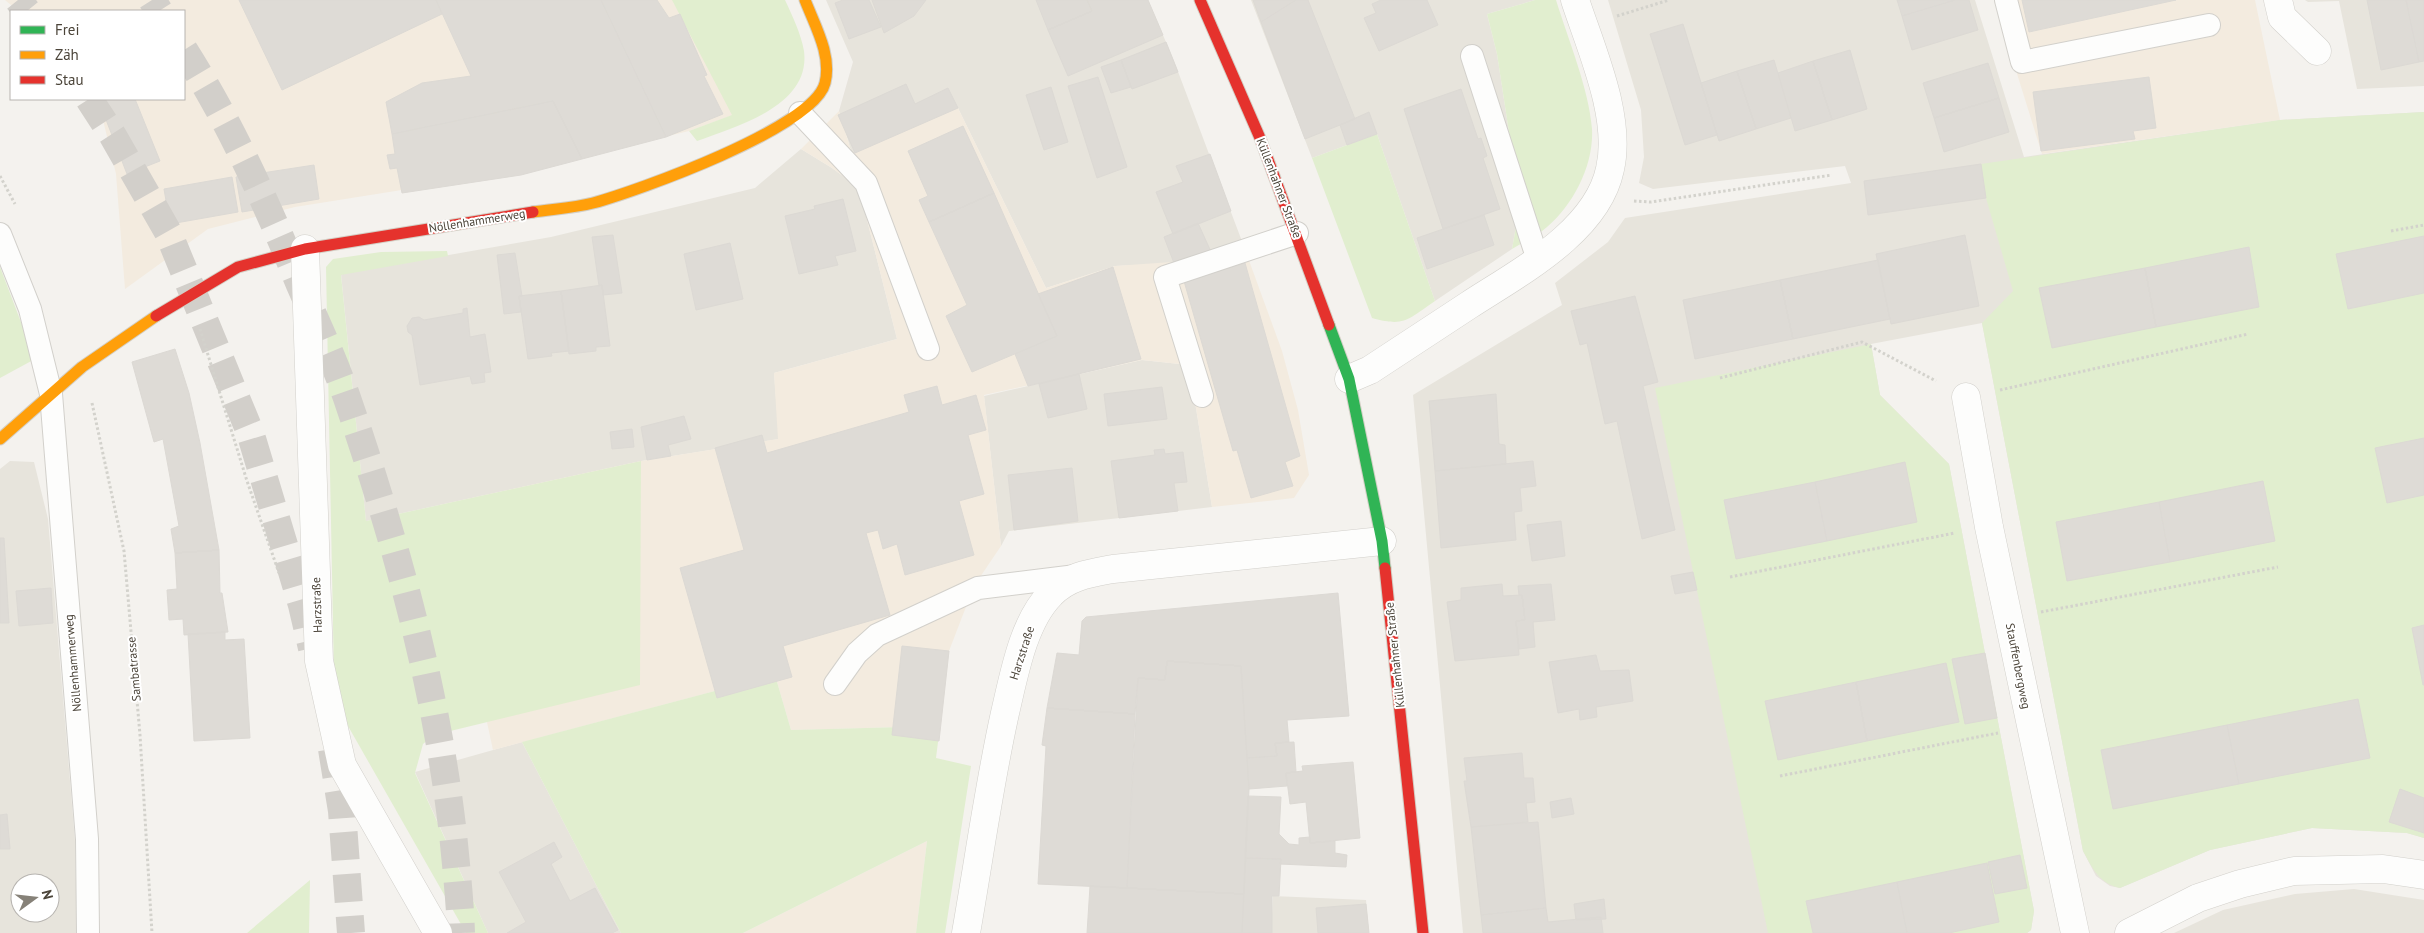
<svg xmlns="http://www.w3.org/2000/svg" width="2424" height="933" font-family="'PT Sans',sans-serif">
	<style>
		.residential { fill: #e7e4dc; fill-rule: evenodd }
		.commercial { fill: #f3ebdf }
		.green { fill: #e1eecf }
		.building { fill: #dedbd6; stroke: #dcd9d4 }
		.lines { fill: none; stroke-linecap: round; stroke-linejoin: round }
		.highway-tunnel { stroke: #d2cfca; stroke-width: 28; stroke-dasharray: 28 14; stroke-linecap: butt }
		.lane-casing { stroke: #d2d0cb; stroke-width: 24 }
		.street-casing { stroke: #d2d0cb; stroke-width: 29 }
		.fast-casing { stroke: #d3cfc5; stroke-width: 13 }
		.slow-casing { stroke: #d3cfc5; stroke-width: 13 }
		.jam-casing { stroke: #d3cfc5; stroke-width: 13 }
		.path { stroke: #d3d2cc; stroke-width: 3; stroke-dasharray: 2.5 2.5; stroke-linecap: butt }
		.lane { stroke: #fdfdfc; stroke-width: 22 }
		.street { stroke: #fdfdfc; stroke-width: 28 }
		.fast { stroke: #30b455; stroke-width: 11 }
		.slow { stroke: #ff9f0a; stroke-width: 11 }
		.jam { stroke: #e5322d; stroke-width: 11 }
		.labels { text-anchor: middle; stroke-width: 4; stroke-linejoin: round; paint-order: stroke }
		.street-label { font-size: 12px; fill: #4b4439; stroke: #fff }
	</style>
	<rect width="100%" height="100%" fill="#f4f2ee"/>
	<!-- residential -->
	<path class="residential" d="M826 0H1148L1174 61 1243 244 1181 263 1115 266 1046 288 958 108 852 154 839 111 853 62Z
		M1251 0H1535L1487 14 1497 54 1520 204 1512 249 1435 301 1377 134 1312 158Z
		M1608 0H1975L2024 157 2280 120 2424 112V838L2407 833 2312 828 2210 850 2120 888 2110 886 2096 876 2083 851 1982 323 1871 344 1880 395 1949 464 2034 911 2031 930 2027 933H1463L1413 395 1562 305 1555 283 1608 242 1625 218 1851 183 1845 166 1653 189 1639 183 1644 157 1641 110Z
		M2305 0H2424V86L2357 89 2339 1 2308 2Z
		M801 149 832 168 859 188 897 339 774 373 779 439 641 461 366 521 341 274 551 237 755 188Z
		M1142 360 1189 365 1212 507 1009 531 1001 546 984 396Z
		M10 461 34 462 48 519 75 841 77 933H0V469ZM20 883H50V913H20Z
		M522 742 621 933H488L415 772Z
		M2354 889 2424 900V933H2174L2223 910 2295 894Z
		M1273 896 1366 900 1369 933H1271Z"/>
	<!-- commercial -->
	<path class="commercial" d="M5 0H769L744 111 689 131 515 172 295 207 208 229 125 289 116 174 98 99H184V11H18Z
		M1994 0H2255L2280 120 2042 154Z
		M958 108 1046 288 1115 266 1186 261 1243 244 1282 351 1298 410 1309 475 1294 498 1212 507 1189 365 1142 360 984 395 1001 546 974 586 949 651 940 726 791 730 775 675 493 750 440 505 641 461 778 439 774 373 897 339 859 188 832 168 801 149 839 111 852 154Z
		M927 841 916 933H743Z"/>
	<!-- green -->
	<path class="green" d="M672 0H785C792 15 801 34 804 51 811 106 737 126 697 141L689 131 732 115Z
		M1535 0H1556C1568 39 1589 89 1592 129 1594 164 1574 204 1547 227 1537 236 1523 242 1512 249L1520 204 1497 54 1487 14Z
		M2424 112V838L2407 833 2312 828 2210 850 2120 888C2099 883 2093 869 2083 851L1982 323 2013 291 1986 198 1981 164 2280 120Z
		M1377 134 1435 301C1407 320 1405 327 1372 318L1312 158Z
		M447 251 448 256 341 275 366 521 641 461 640 685 434 735 423 744 415 773 488 933H466L348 726 338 702 334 675 326 267 333 259 381 252Z
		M0 267 35 359 0 378Z
		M1871 344 1880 395 1949 464 2034 911 2031 930 2027 933H1768L1655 388Z
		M775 675 791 730 940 726 936 758 971 766 945 933H916L927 841 743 933H621L522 742Z
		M310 880 309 933H247Z"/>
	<!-- building -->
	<path class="building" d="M239 0H436L442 14 282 90Z
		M436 0H601L666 137 582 159 553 101 392 134 386 102 422 83 471 76Z
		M601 0H657L669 18 680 14 707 75 704 76 723 114 666 137Z
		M843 0H869L881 27 849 39 835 3Z
		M872 0H926L914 16 884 33Z
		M1036 0H1087L1092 11 1048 30Z
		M1087 0H1148L1163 35 1068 76 1048 30 1092 11Z
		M1253 0H1296L1261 22Z
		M1296 0H1308L1355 119 1305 139 1261 22Z
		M1381 0H1427L1438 25 1379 51 1364 18 1376 13 1372 4Z
		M1897 0H1955L1902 16Z
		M1955 0H1969L1978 30 1912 50 1902 16Z
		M2022 0H2176L2029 32Z
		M2367 0H2406L2419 62 2381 70Z
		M2406 0H2424V61L2419 62Z
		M1683 24 1717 135 1685 145 1650 34Z
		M1166 42 1178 72 1132 89 1121 60Z
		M1850 50 1867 109 1832 120 1813 61Z
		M1121 60 1131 87 1111 93 1101 67Z
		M1774 60 1791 118 1756 129 1737 71Z
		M1813 61 1832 120 1795 131 1778 73Z
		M1988 63 1999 98 1934 118 1923 83Z
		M1737 71 1756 129 1719 141 1701 83Z
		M1098 77 1127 167 1097 178 1068 86Z
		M2149 77 2156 128 2133 131 2135 139 2041 151 2033 92Z
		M906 84 915 104 948 88 958 108 855 153 838 115Z
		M1051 87 1068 142 1044 150 1026 95Z
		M1461 89 1478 139 1481 138 1487 156 1483 158 1500 209 1443 229 1404 109Z
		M1999 98 2009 132 1944 152 1934 118Z
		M98 99H135L160 161 127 174Z
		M553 101 582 159 521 175 402 193 397 168 390 169 387 155 395 154 392 134Z
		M1369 112 1377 134 1347 145 1340 125Z
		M963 126 994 193 929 222 919 200 928 196 908 151Z
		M1210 154 1231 211 1173 234 1156 192 1183 182 1176 166Z
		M1981 164 1986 198 1868 215 1864 181Z
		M314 165 319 199 242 212 236 177Z
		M232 177 238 212 170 224 164 189Z
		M994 193 1057 336 972 372 946 316 967 305 929 222Z
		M843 199 856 251 835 256 838 265 799 274 785 216 815 209 814 206Z
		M1484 215 1494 245 1427 269 1417 238Z
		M1198 223 1212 254 1174 263 1164 237Z
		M613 235 622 293 603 295 602 285 599 286 592 237Z
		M1965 235 1979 306 1891 324 1876 254Z
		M2424 236V293L2348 309 2336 254Z
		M730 243 743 299 696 310 684 254Z
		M2249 247 2259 307 2156 327 2145 268Z
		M515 253 522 296H519L521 312 504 314 497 255Z
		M1878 260 1890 319 1793 339 1780 280Z
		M1245 263 1300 456 1285 462 1293 486 1251 498 1237 450 1233 451 1184 281Z
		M1113 267 1141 359 1028 386 1015 354 1057 336 1038 294Z
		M2145 268 2156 327 2052 348 2039 288Z
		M1780 280 1793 339 1695 359 1683 300Z
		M602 285 610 346 596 347V351L569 354 561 291Z
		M561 291 569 351 551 353 552 356 528 359 519 296Z
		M1635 296 1658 382 1643 386 1675 530 1642 539 1617 421 1605 424 1587 343 1580 345 1571 311Z
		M467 308 470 337 485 334 491 372 484 373 485 382 472 384 470 376 420 385 412 335 408 332 407 326 412 318 419 317 424 320 463 313V309Z
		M175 349 189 393 200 443 219 550 175 553 171 529 179 526 163 439 154 442 132 362Z
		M1079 374 1087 409 1048 418 1039 384Z
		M937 386 942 405 976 395 986 430 968 435 984 494 959 501 974 555 905 575 897 544 883 549 878 530 866 533 890 615 783 646 792 677 717 698 680 568 744 550 715 448 762 435 767 453 909 412 904 395Z
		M1162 387 1167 419 1108 426 1104 394Z
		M1496 394 1499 444 1505 445 1506 464 1435 471 1429 401Z
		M684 416 691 439 668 445 671 456 647 460 641 427Z
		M632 429 634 447 612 449 610 432Z
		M2424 438V495L2387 503 2375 448Z
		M1164 449 1165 454 1183 452 1187 482 1174 483 1178 511 1119 518 1111 461 1155 455 1154 450Z
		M1533 461 1536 486 1520 488 1522 511 1514 512 1516 540 1441 548 1435 471Z
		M1905 462 1917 522 1827 541 1815 482Z
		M1072 468 1078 521 1014 530 1008 475Z
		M2263 481 2275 541 2170 562 2159 502Z
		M1815 482 1827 541 1736 559 1724 500Z
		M2159 502 2170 562 2067 581 2056 522Z
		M1561 521 1565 556 1532 561 1527 525Z
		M0 538H4L9 623H0Z
		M219 550 220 593H222L228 632 184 635 183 619 169 620 167 590 177 589 175 553Z
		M1693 572 1697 590 1675 594 1671 576Z
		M1502 584 1503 596 1522 595 1525 620 1516 621 1519 655 1455 661 1447 602 1461 600V588Z
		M1551 584 1555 620 1533 622 1535 647 1519 649 1516 621 1525 620 1522 595H1519L1518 586Z
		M51 588 53 623 19 626 16 591Z
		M1338 593 1349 716 1287 720 1289 742 1275 743 1277 756 1247 758 1241 666 1167 661 1165 680 1138 678 1135 714 1047 708 1057 653 1079 655 1082 621 1086 617Z
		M2424 625V685H2423L2412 628Z
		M225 632V640L244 639 250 738 194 741 188 634Z
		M902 646 949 651 939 741 892 735Z
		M1985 653 1997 718 1965 724 1952 659Z
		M1596 655 1600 671 1629 670 1633 701 1596 707 1597 717 1580 720 1579 709 1558 713 1549 662Z
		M1167 661 1241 666 1249 789 1244 894 1127 888 1138 678 1165 680Z
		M1946 663 1959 722 1867 741 1856 682Z
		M1856 682 1867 741 1778 760 1765 701Z
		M2358 699 2370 758 2239 784 2227 725Z
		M1047 708 1135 714 1127 888 1038 884 1046 746 1042 745Z
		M2227 725 2239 784 2113 809 2101 750Z
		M1294 742 1296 772 1286 773 1287 786 1249 789 1247 758 1277 756 1275 743Z
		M1522 753 1524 778H1533L1535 802 1526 803 1528 822 1471 827 1464 781H1467L1464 758Z
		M1353 762 1360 838 1310 843 1306 802 1290 804 1286 773 1303 771 1302 766Z
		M2400 789 2424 798V833L2389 822Z
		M1248 796 1281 797 1279 834 1289 844 1299 845V838L1310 837V843L1335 841V853L1347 855 1346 867 1280 864 1281 859 1245 858Z
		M1571 798 1574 814 1552 818 1550 802Z
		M7 814 10 849H0V815Z
		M1538 822 1546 908 1481 915 1471 827Z
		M554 842 562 857 551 864 570 901 595 888 618 930 612 933H507L526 922 499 872Z
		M2020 855 2027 888 1995 894 1988 862Z
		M1245 858 1281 859 1279 896H1272V933H1242Z
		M1987 863 1999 922 1949 933H1907L1897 882Z
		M1897 882 1907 933H1813L1806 901Z
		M1090 886 1244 894 1242 933H1087Z
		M1604 899 1606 919 1576 920 1574 904Z
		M1366 904 1369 933H1318L1316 908Z
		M1546 908 1548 922 1601 917 1603 933H1483L1481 915Z"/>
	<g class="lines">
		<!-- highway-tunnel -->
		<path class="highway-tunnel" d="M18 0 27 11
			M152 0 159 11
			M184 50C231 124 267 204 300 285 316 322 334 360 347 398 396 542 438 692 454 844 457 874 460 903 461 933
			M89 99 113 136 168 232 250 432 302 605 312 648
			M332 749 342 811 351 933"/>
		<defs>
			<path id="lane" d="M2006 0 2022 62 2209 25
				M1472 56 1538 260
				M800 113 866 183 928 349
				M0 234 30 309 51 394 87 839 88 933
				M1202 396 1165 277 1297 233
				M835 684 857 653 877 635 978 588 1076 576"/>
			<path id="street" d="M2278 0 2282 17 2317 51
				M305 249 319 661 342 765 438 933
				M1349 379 1370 370C1403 348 1436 327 1469 305 1518 273 1597 232 1610 169 1622 117 1591 49 1575 0
				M1966 397 1989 527 2075 933
				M966 933C979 859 989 785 1005 713 1014 675 1023 622 1051 594 1068 576 1091 573 1113 569L1382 541
				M2129 933 2198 898 2240 884 2294 871 2383 869 2424 875"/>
			<path id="fast" d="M1329 325 1349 379 1382 541 1385 568"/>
			<path id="slow" d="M533 212C553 209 574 208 593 203 637 191 814 128 825 83 832 55 815 26 805 0
				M0 439 82 367 156 316"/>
			<path id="jam" d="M1200 0 1260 138 1329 325
				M156 316 238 267 305 249 533 212
				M1385 568 1423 933"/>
		</defs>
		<!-- lane casing -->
		<use href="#lane" class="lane-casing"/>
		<!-- street casing -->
		<use href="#street" class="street-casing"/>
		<!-- fast casing -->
		<use href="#fast" class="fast-casing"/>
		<!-- slow casing -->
		<use href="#slow" class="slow-casing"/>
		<!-- jam casing -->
		<use href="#jam" class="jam-casing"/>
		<!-- path -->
		<path class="path" d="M1617 16 1669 0
			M0 176 15 204
			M1634 201 1651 202 1832 175
			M2391 231 2424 225
			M200 329 247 481 279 573
			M1720 378 1862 342 1936 381
			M2000 390 2248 334
			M92 403 124 551 140 735 152 933
			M1730 577 1955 533
			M2041 612 2278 567
			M1780 776 1998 733"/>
		<!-- lane -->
		<use href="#lane" class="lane"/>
		<!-- street -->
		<use href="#street" class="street"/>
		<!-- fast -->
		<use href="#fast" class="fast"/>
		<!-- slow -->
		<use href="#slow" class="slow"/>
		<!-- jam -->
		<use href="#jam" class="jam"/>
	</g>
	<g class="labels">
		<!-- street labels -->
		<g class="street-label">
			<text transform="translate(1279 188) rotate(69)" y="4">Küllenhahner Straße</text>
			<text transform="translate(477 221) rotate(-9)" y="4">Nöllenhammerweg</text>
			<text transform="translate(317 605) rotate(-92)" y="4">Harzstraße</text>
			<text transform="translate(1022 653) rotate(-72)" y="4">Harzstraße</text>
			<text transform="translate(1395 655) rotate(-96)" y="4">Küllenhahner Straße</text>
			<text transform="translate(73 663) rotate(-95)" y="4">Nöllenhammerweg</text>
			<text transform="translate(2018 666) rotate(79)" y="4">Stauffenbergweg</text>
			<text transform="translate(134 669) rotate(-95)" y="4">Sambatrasse</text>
		</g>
	</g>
	<!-- legend -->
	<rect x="10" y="10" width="175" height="90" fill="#ffffff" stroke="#b7b4b0"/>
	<rect x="20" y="26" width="25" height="8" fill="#30b455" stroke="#b7b4b0"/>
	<text x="55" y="35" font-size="15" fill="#4b4439">Frei</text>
	<rect x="20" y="51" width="25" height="8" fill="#ff9f0a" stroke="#b7b4b0"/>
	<text x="55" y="60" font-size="15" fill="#4b4439">Zäh</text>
	<rect x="20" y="76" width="25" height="8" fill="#e5322d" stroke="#b7b4b0"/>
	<text x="55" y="85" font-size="15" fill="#4b4439">Stau</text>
	<!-- north arrow -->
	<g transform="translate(35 898) rotate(75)"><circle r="24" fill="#ffffff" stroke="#b7b4b0"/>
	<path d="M0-4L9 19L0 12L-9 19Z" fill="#868178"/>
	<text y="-8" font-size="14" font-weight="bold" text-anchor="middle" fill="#4b4439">N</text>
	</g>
</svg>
